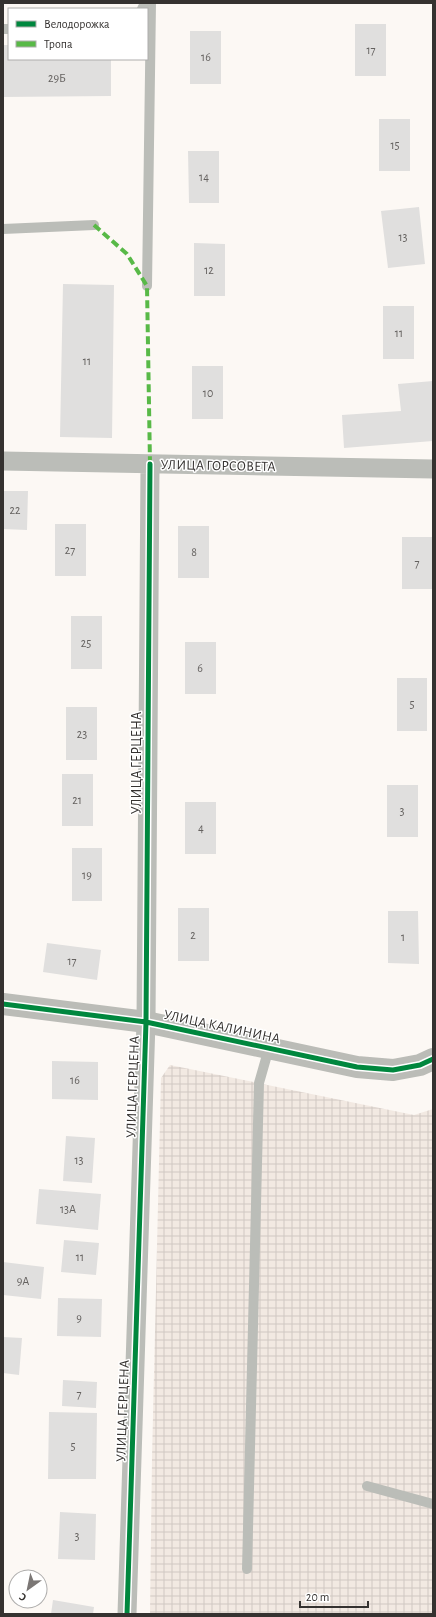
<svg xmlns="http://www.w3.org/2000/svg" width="436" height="1617" font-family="'Alegreya Sans',sans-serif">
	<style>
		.industrial { fill: url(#industrial-grid) }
		.building { fill: #e0dfde }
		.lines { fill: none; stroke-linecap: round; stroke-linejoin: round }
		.lane { stroke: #bbbdb8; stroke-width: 10 }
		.street { stroke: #bbbdb8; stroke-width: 19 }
		.secondary { stroke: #bbbcb7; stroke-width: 22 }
		.quiet { stroke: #58b947; stroke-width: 4; stroke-dasharray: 8 4; stroke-linecap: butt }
		.cycleway-casing { stroke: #fff; stroke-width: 8 }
		.cycleway { stroke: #00873e; stroke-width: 5 }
		.labels { text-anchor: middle; stroke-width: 3; stroke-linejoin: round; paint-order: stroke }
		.number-label { font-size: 12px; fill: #64615f }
		.street-label { font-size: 14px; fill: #353230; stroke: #fff }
	</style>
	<defs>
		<pattern id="industrial-grid" width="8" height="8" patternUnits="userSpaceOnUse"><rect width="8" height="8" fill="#f2e9e2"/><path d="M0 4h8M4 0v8" fill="none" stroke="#d0c8c2"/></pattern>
	</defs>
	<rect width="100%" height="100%" fill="#fcf8f4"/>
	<!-- industrial -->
	<path class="industrial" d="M170 1065 414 1115 433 1109V1614H150L152 1458 161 1078Z"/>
	<!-- building -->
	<path class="building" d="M355 24H386V76H355Z
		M190 31H221V84H190Z
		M3 45H9V59H111V96L3 97Z
		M379 119H410V171H379Z
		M188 151H219V203H189Z
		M419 207 425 264 388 268 381 211Z
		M194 243 225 244V296H194Z
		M63 284 114 285 112 438 60 437Z
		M383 306H414V359H383Z
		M192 366H223V419H192Z
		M433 381V441L344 448 342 415 401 411 398 384Z
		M3 491H28L27 530 3 529Z
		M55 524H86V576H55Z
		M178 526H209V578H178Z
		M402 537H433V589H402Z
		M71 616H102V669H71Z
		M185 642H216V694H185Z
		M397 678H427V731H397Z
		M66 707H97V760H66Z
		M62 774H93V826H62Z
		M387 785H418V837H387Z
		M185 802H216V854H185Z
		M72 848H102V901H72Z
		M178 908H209V961H178Z
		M388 911H418L419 964 388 963Z
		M47 943 101 950 97 980 43 972Z
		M52 1061 98 1062V1100L52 1099Z
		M66 1136 95 1138 92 1183 63 1181Z
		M39 1189 101 1194 98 1230 36 1224Z
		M64 1240 99 1243 96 1275 61 1272Z
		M3 1262 44 1267 41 1299 3 1295Z
		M58 1298 102 1299 101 1337 57 1336Z
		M3 1337 22 1338 19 1375 3 1373Z
		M63 1380 97 1382 96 1408 62 1406Z
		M49 1412 97 1413 96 1479H48Z
		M60 1512 96 1514 95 1560 58 1559Z
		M53 1600 94 1607 93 1614H51Z"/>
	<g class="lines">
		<!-- lane -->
		<path class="lane" d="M142 9 145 3
			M3 29H9
			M3 229 94 225
			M147 286 151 3
			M367 1486 433 1504
			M247 1569 259 1083 269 1048"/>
		<!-- street -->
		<path class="street" d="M3 461 433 469
			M127 1614 146 1022 150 464"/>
		<!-- secondary -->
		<path class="secondary" d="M3 1004 146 1022 357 1067 393 1070 420 1065 433 1059"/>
		<!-- quiet -->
		<path class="quiet" d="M94 225 127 254 147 286 150 464"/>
		<defs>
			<path id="cycleway" d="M3 1004 146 1022 357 1067 393 1070 420 1065 433 1059
				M127 1614 146 1022 150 464"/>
		</defs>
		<!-- cycleway casing -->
		<use href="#cycleway" class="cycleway-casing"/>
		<!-- cycleway -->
		<use href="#cycleway" class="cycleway"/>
	</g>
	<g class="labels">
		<!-- number labels -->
		<g class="number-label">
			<text x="371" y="54">17</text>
			<text x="206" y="61">16</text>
			<text x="57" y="82">29Б</text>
			<text x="395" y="149">15</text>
			<text x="204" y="181">14</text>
			<text x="403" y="241">13</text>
			<text x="209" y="274">12</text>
			<text x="399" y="337">11</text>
			<text x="87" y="365">11</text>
			<text x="208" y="397">10</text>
			<text x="15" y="514">22</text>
			<text x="70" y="554">27</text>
			<text x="194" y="556">8</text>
			<text x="417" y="567">7</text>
			<text x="86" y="647">25</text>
			<text x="200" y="672">6</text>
			<text x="412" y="708">5</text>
			<text x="82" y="738">23</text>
			<text x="77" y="804">21</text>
			<text x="402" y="815">3</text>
			<text x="201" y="832">4</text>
			<text x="87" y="879">19</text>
			<text x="193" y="939">2</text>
			<text x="403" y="941">1</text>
			<text x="72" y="965">17</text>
			<text x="75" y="1084">16</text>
			<text x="79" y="1164">13</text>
			<text x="68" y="1213">13А</text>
			<text x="80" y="1261">11</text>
			<text x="23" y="1285">9А</text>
			<text x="79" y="1322">9</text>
			<text x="79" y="1398">7</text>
			<text x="73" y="1450">5</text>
			<text x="77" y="1540">3</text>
		</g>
		<!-- street labels -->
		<g class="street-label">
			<text transform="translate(218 465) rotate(1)" y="5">УЛИЦА ГОРСОВЕТА</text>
			<text transform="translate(136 763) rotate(-90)" y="5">УЛИЦА ГЕРЦЕНА</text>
			<text transform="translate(222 1026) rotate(12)" y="5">УЛИЦА КАЛИНИНА</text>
			<text transform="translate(132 1087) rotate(-88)" y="5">УЛИЦА ГЕРЦЕНА</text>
			<text transform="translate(122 1411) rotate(-88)" y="5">УЛИЦА ГЕРЦЕНА</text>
		</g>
	</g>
	<!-- border -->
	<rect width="436" height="1617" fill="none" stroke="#353230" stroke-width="8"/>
	<!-- legend -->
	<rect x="8" y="8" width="140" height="52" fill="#ffffff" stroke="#aeadac"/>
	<rect x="16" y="21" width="20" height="6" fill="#00873e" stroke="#aeadac"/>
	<text x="44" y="28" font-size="12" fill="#353230">Велодорожка</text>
	<rect x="16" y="41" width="20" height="6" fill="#58b947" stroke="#aeadac"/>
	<text x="44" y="48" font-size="12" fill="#353230">Тропа</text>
	<!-- north arrow -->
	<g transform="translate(28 1589) rotate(213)"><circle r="19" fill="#ffffff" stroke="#aeadac"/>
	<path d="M0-3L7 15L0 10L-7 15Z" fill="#7b7775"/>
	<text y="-6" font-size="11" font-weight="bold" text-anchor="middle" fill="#353230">С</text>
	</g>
	<!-- scale -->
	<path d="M300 1601v6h68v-6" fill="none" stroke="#353230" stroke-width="2"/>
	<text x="306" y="1601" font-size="12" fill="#353230" stroke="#ffffff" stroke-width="3" paint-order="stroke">20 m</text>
</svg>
